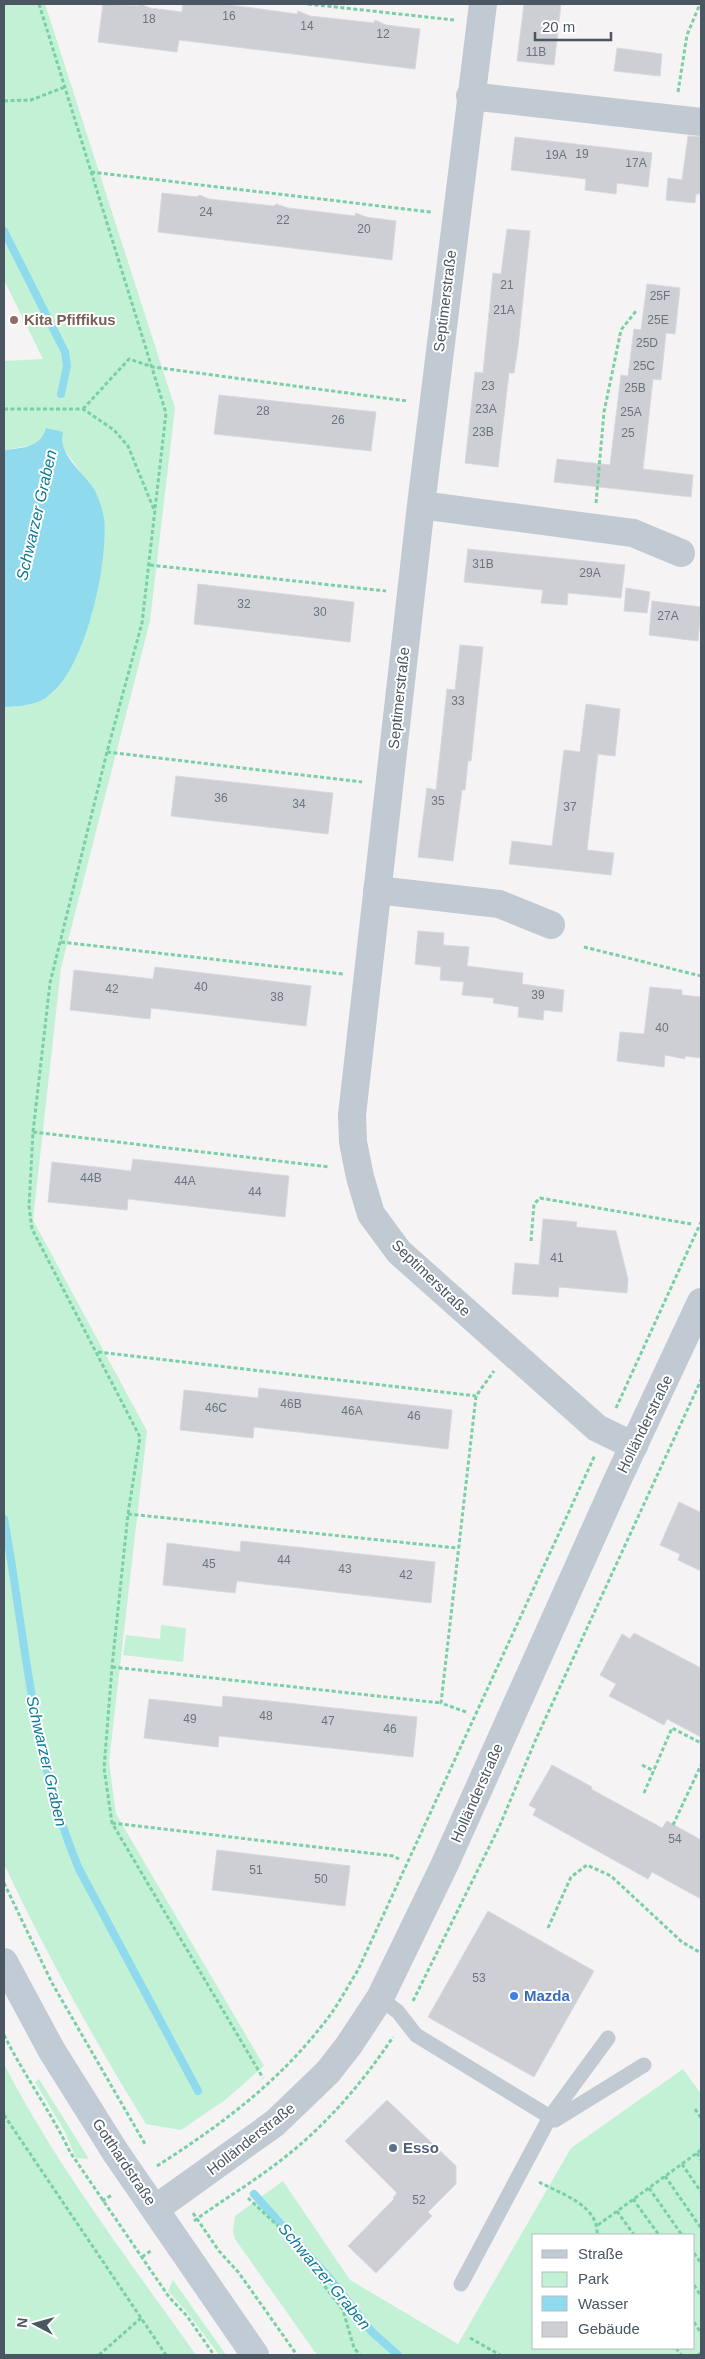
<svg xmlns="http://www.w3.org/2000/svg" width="705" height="2359" font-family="Helvetica,sans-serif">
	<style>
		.green { fill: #c3f1d5; fill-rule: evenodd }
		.water { fill: #90daee }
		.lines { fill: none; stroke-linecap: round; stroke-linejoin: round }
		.stream { stroke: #90daee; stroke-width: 8 }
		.building { fill: #cdcfd5; stroke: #d7d9de }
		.path { stroke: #7ad0a6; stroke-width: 3; stroke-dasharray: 4 2.5; stroke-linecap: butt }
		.service { stroke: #c1cad2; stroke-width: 15 }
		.minor { stroke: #c1cad2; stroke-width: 28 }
		.tertiary { stroke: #c1cad2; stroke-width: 28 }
		.secondary { stroke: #c1cbd6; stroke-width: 28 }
		.education-dot { fill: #8d6e63; stroke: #fff; stroke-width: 2 }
		.shop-dot { fill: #3f7fe0; stroke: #fff; stroke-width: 2 }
		.service-dot { fill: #5c6f8a; stroke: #fff; stroke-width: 2 }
		.labels { text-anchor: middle; stroke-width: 4; stroke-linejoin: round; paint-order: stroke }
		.number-label { font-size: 12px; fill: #6b747e }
		.street-label { font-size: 15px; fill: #4a5661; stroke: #fff }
		.education-label { font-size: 15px; font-weight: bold; fill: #785e54; stroke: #fff; text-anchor: start }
		.shop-label { font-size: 15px; font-weight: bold; fill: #366cbe; stroke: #fff; text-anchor: start }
		.service-label { font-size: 15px; font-weight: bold; fill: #4e5e75; stroke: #fff; text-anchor: start }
		.water-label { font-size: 16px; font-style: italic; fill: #0c7c9b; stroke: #fff }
	</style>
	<rect width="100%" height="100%" fill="#f5f3f3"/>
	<!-- green -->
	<path class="green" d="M4 4H45L175 408 150 621 61 968 33 1220 147 1431 109 1762 116 1814 264 2066 225 2100 181 2130 146 2124C93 2038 47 1955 4 1864V707C23 706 38 704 54 692L92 614 104 548 94 490 63 448 62 436 45 434 34 445 4 450V361L43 359 4 280Z
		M161 1625 186 1628 183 1662 123 1655 126 1635 160 1639Z
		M4 2064C57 2167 129 2260 196 2355H4Z
		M683 2069 701 2094V2355H317L235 2239 233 2231 235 2216 283 2181 350 2280 458 2344 571 2148ZM534 2235H694V2348H534Z
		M39 2079 89 2159 76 2158 65 2132 35 2082Z
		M173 2280 226 2355H219L187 2312 168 2291Z"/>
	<!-- water -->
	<path class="water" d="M46 428 63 432C57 454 83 472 94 489 99 498 102 508 104 518 109 562 85 676 44 699 32 706 18 706 4 707V450C21 448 41 448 46 428Z"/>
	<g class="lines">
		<!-- stream -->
		<path class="stream" d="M4 231 65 352 67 366 61 394
			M4 1519C26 1638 31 1756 79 1869L198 2091
			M254 2194 331 2280 372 2332 398 2355"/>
	</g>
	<!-- building -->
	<path class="building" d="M103 4 139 6 140 4 150 8 182 12 183 4H223L297 14 298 11 310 16 374 23 375 20 386 25 420 29 415 69 179 40 177 52 98 42Z
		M524 4H561L554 65 517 61Z
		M617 48 662 54 660 76 614 71Z
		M688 136 701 137V194H696L695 203 666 200 668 178 682 180Z
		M515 137 652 153 648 187 617 183 616 194 585 190 586 179 511 170Z
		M162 193 197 197 199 195 209 199 274 206 276 204 288 208 355 216 356 213 366 217 396 221 392 260 158 232Z
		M507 229 530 231 518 347 514 373H509L498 467 465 463 475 372 483 373 493 273 501 274Z
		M647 284 680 288 675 334 666 333 661 380 653 379 643 469 693 475 691 497 554 482 557 459 610 465 621 375 628 376 634 329 641 330Z
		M219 395 376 412 371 451 214 434Z
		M468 549 625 565 621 598 568 593 567 605 553 604 541 603 543 590 464 582Z
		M198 584 354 602 350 642 194 624Z
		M626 588 650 592 647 613 624 611Z
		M652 601 701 607 698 641 649 635Z
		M460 645 483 647 471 761H468L465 790H462L453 861 418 857 427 788 436 790 447 689 455 690Z
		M586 704 620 709 615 756 596 754H598L587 850 614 853 611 875 509 864 512 841 552 846 564 750 580 752Z
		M176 776 333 793 328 834 171 816Z
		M418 931 444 933 443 945 469 947 467 966 523 973 522 984 564 990 562 1012 544 1010 543 1020 518 1017 519 1007 493 1003 494 998 462 995 464 982 440 980 441 967 415 964Z
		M155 967 311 986 306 1026 151 1008 150 1019 70 1010 74 970 153 979Z
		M650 987 682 990V995L701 997V1058L685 1056V1059L665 1055 664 1067 617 1061 620 1032 644 1034Z
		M133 1159 289 1176 285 1217 128 1199 127 1210 48 1202 52 1162 131 1171Z
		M543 1219 577 1222 576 1227 616 1231 628 1279 627 1293 559 1287 558 1297 512 1294 515 1263 539 1265Z
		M259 1388 452 1410 448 1449 254 1427 253 1438 180 1430 184 1390 258 1398Z
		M679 1502 700 1512 701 1510V1571L678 1560 680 1554 660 1545Z
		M241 1541 435 1562 431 1603 237 1581 235 1593 163 1585 167 1543 240 1552Z
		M634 1633 701 1668V1737L667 1719 664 1725 609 1696 616 1684 600 1675 622 1634 630 1639Z
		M223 1696 417 1717 413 1757 219 1736 218 1747 144 1738 149 1699 222 1707Z
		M552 1765 592 1787 591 1789 662 1828 667 1821 701 1840V1899L652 1872 648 1879 533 1815 536 1809 529 1805Z
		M217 1850 350 1866 345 1906 212 1890Z
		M488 1911 594 1971 534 2077 428 2017Z
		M387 2100 456 2166V2184L428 2212 432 2216 376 2273 348 2246 394 2199 393 2198 397 2193 345 2141Z"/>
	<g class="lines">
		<!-- path -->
		<path class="path" d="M39 4 166 413 142 623 107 752 50 983 33 1132 29 1206 32 1229 140 1437 128 1514 112 1667 104 1768 112 1823 263 2078
			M308 4 454 20
			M678 92 687 35 700 4
			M4 101 31 100 65 87
			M91 172 431 212
			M4 409H83L114 430 128 446 155 512
			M83 409 129 359 153 367 407 401
			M596 503 604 412 614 364 621 330 636 311
			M150 565 386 591
			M107 752 362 782
			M61 942 343 974
			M584 947 701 976
			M33 1132 330 1167
			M531 1241 534 1204 540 1198 691 1224
			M98 1352 476 1396
			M616 1408 701 1222
			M128 1514 457 1548
			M112 1667 441 1703
			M466 1712 441 1703 476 1396 494 1371
			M642 1765 654 1771
			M644 1793 672 1728 701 1743
			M112 1823 393 1856 399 1859
			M673 1825 701 1765
			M4 1883 52 1983 145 2144
			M548 1928 571 1877 587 1865 611 1876 682 1942 701 1953
			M413 2001 500 1825 536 1739 701 1380
			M4 2035C24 2075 51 2112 70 2152L169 2297 187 2316 214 2355
			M695 2109 701 2118
			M4 2115 166 2355
			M697 2153 701 2160
			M682 2164 701 2192
			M157 2166C218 2127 275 2085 320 2028 335 2011 346 1989 358 1970L595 1455
			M665 2176 701 2228
			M539 2182C561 2194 599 2205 597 2235
			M649 2188 682 2235
			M248 2198 279 2227 343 2310 354 2348 360 2355
			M633 2199 659 2235
			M102 2201 112 2195
			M617 2211 634 2235
			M193 2213 219 2251 239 2273 297 2355
			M194 2221C221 2201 250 2184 276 2164 323 2129 361 2085 393 2037
			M598 2225 701 2150
			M694 2253 701 2263
			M142 2257 152 2250
			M694 2285 701 2296
			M694 2322 701 2333
			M470 2338 500 2355
			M676 2348 681 2355
			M99 2355 141 2318
			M698 2355 701 2353"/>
		<!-- service -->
		<path class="service" d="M380 1998 398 2012 416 2035 555 2120 644 2065
			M461 2284 550 2117 608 2038"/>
		<!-- minor -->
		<path class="minor" d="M483 4 421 505 352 1115 353 1142 360 1177 371 1214 399 1252 597 1428 634 1446
			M470 96 701 122
			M421 505 633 533 681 553
			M377 890 499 904 551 925"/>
		<!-- tertiary -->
		<path class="tertiary" d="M155 2209 275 2123 328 2072 349 2045 380 1998 444 1866 617 1481 701 1302"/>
		<!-- secondary -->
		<path class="secondary" d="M4 1962 52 2051 116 2153 255 2355"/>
	</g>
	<!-- markers -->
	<circle class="education-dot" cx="14" cy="320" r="5"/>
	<circle class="shop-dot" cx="514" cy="1996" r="5"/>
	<circle class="service-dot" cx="393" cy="2148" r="5"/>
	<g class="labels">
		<!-- number labels -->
		<g class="number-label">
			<text x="229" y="20">16</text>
			<text x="149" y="23">18</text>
			<text x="307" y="30">14</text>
			<text x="383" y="38">12</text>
			<text x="536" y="56">11B</text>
			<text x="582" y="158">19</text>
			<text x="556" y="159">19A</text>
			<text x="636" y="167">17A</text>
			<text x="206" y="216">24</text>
			<text x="283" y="224">22</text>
			<text x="364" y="233">20</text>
			<text x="507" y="289">21</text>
			<text x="660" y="300">25F</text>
			<text x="504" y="314">21A</text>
			<text x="658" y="324">25E</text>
			<text x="647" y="347">25D</text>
			<text x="644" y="370">25C</text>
			<text x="488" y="390">23</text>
			<text x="635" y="392">25B</text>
			<text x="486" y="413">23A</text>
			<text x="263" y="415">28</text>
			<text x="631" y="416">25A</text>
			<text x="338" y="424">26</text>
			<text x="483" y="436">23B</text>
			<text x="628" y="437">25</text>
			<text x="483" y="568">31B</text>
			<text x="590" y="577">29A</text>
			<text x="244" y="608">32</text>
			<text x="320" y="616">30</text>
			<text x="668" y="620">27A</text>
			<text x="458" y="705">33</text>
			<text x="221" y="802">36</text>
			<text x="438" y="805">35</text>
			<text x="299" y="808">34</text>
			<text x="570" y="811">37</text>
			<text x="201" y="991">40</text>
			<text x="112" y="993">42</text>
			<text x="538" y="999">39</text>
			<text x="277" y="1001">38</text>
			<text x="662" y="1032">40</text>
			<text x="91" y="1182">44B</text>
			<text x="185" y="1185">44A</text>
			<text x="255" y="1196">44</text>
			<text x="557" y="1262">41</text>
			<text x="291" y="1408">46B</text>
			<text x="216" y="1412">46C</text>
			<text x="352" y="1415">46A</text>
			<text x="414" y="1420">46</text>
			<text x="284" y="1564">44</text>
			<text x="209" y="1568">45</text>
			<text x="345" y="1573">43</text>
			<text x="406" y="1579">42</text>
			<text x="266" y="1720">48</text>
			<text x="190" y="1723">49</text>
			<text x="328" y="1725">47</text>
			<text x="390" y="1733">46</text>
			<text x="675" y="1843">54</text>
			<text x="256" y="1874">51</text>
			<text x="321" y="1883">50</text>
			<text x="479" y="1982">53</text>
			<text x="419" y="2204">52</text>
		</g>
		<!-- street labels -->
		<g class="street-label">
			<text transform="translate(445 301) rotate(-83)" y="5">Septimerstraße</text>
			<text transform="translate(399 698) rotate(-84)" y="5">Septimerstraße</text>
			<text transform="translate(431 1278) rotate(44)" y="5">Septimerstraße</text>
			<text transform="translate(645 1424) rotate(-64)" y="5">Holländerstraße</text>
			<text transform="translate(477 1793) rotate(-66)" y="5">Holländerstraße</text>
			<text transform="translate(251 2139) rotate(-38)" y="5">Holländerstraße</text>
			<text transform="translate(124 2162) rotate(56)" y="5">Gotthardstraße</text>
		</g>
		<!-- education labels -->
		<g class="education-label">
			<text x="24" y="325">Kita Pfiffikus</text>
		</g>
		<!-- shop labels -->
		<g class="shop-label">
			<text x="524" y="2001">Mazda</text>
		</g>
		<!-- service labels -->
		<g class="service-label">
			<text x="403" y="2153">Esso</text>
		</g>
		<!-- water labels -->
		<g class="water-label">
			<text transform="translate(36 515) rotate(-77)" y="6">Schwarzer Graben</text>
			<text transform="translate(47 1761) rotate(77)" y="6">Schwarzer Graben</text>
			<text transform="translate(325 2276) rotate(50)" y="6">Schwarzer Graben</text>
		</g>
	</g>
	<!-- border -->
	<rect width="705" height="2359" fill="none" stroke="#4a5661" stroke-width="10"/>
	<!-- legend -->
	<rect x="532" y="2234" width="162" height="115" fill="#ffffff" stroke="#b7bbc0"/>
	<rect x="542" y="2250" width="25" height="8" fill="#c1cbd6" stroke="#b7bbc0"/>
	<text x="578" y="2259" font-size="15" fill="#4a5661">Straße</text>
	<rect x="542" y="2272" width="25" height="15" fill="#c3f1d5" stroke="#b7bbc0"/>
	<text x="578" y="2284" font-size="15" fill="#4a5661">Park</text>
	<rect x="542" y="2296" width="25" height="15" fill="#90daee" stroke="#b7bbc0"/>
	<text x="578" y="2309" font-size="15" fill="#4a5661">Wasser</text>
	<rect x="542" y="2322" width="25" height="15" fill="#cdcfd5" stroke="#b7bbc0"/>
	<text x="578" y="2334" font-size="15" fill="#4a5661">Gebäude</text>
	<!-- north arrow -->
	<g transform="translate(35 2324) rotate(276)" stroke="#ffffff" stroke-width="4" paint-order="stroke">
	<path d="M0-4L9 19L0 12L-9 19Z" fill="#4a5661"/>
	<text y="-8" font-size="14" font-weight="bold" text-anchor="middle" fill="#4a5661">N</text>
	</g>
	<!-- scale -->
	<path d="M535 32v8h76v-8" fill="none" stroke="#4a5661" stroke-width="2.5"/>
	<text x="542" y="32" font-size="15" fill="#4a5661" stroke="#ffffff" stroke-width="4" paint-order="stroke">20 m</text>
</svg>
